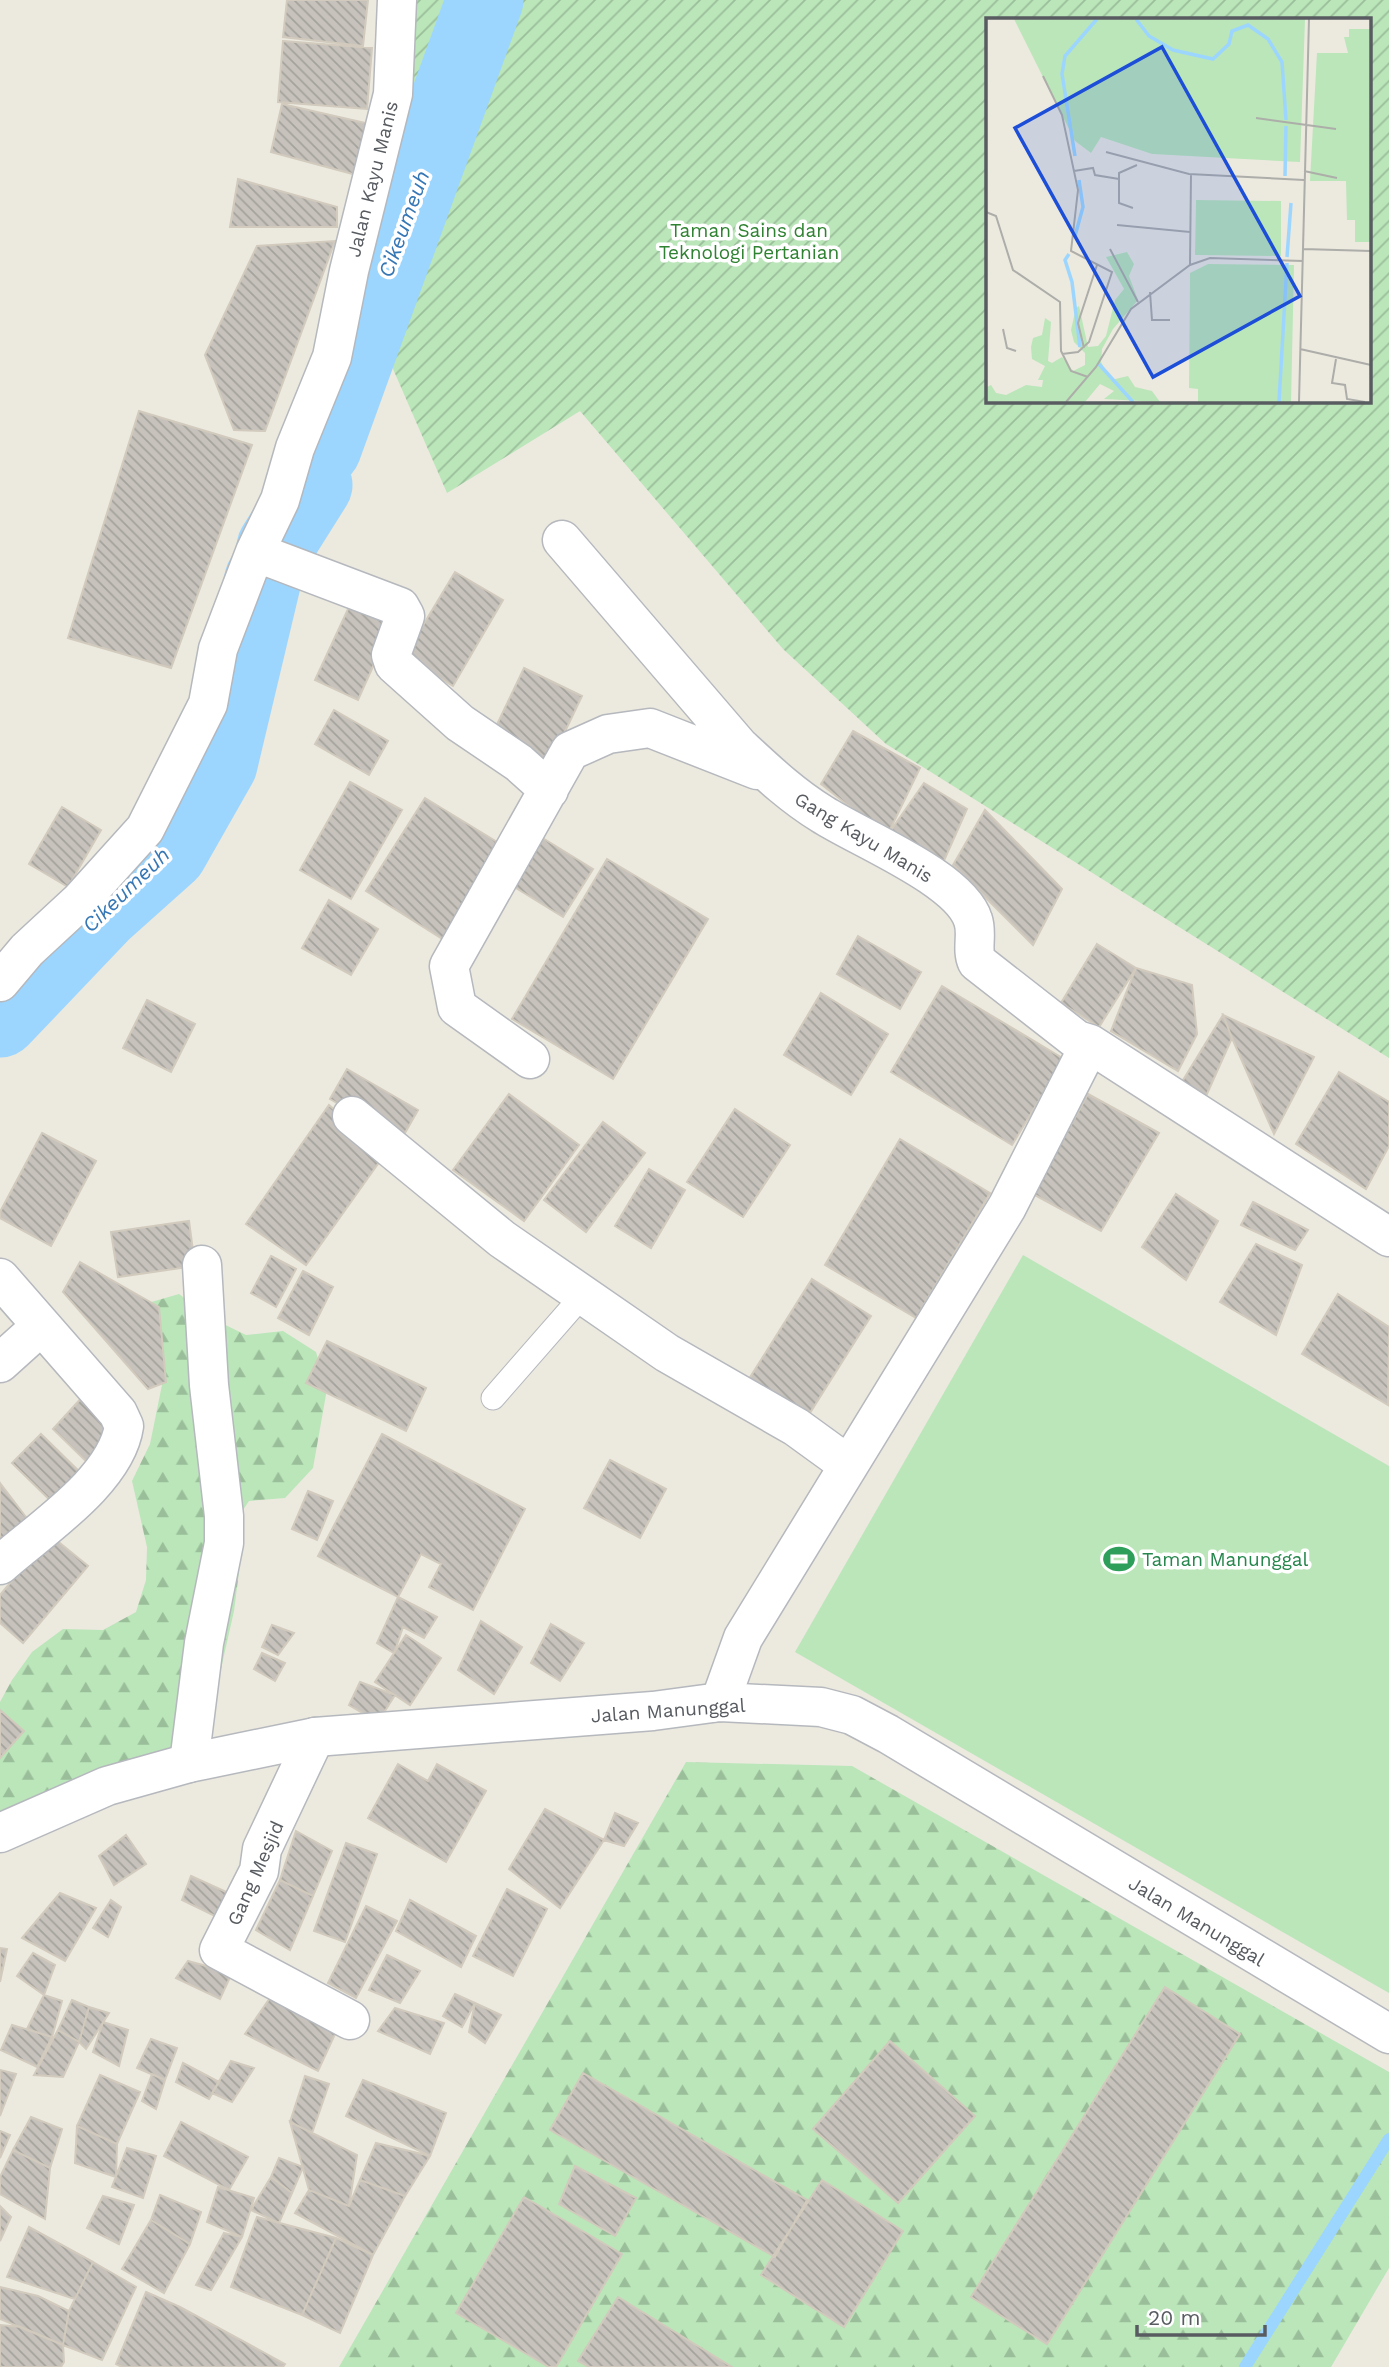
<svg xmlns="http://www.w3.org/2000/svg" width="1389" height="2367" font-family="'Work Sans',sans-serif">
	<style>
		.grass { fill: #bae6b9 }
		.forest { fill: url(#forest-firs) }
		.garden { fill: url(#garden-furrows); fill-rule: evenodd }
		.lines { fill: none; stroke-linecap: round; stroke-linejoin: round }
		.stream { stroke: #9cd6ff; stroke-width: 12 }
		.river { stroke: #9cd6ff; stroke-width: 77 }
		.building { fill: url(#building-back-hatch); stroke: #d1cabd; stroke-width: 2 }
		.service-casing { stroke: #b5b8bd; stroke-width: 25 }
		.minor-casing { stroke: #b5b8bd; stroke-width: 41 }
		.tertiary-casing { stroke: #b5b8bd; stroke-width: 41 }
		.service { stroke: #fff; stroke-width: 23 }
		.minor { stroke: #fff; stroke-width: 38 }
		.tertiary { stroke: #fff; stroke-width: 38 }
		.labels { text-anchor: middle; stroke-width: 7; stroke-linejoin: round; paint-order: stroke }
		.street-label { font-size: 19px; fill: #585c61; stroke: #fff }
		.park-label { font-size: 19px; fill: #2f8231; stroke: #fff }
		.leisure-label { font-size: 19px; fill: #27864d; stroke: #fff; text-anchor: start }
		.water-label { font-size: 21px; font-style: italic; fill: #3677b5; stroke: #fff }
		.inset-river { fill: none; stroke: #9cd6ff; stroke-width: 3.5 }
		.inset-road { fill: none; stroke: #adada9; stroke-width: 2 }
		.view { fill: #1d4ed8; fill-opacity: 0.15; stroke: #1d4ed8; stroke-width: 3.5 }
		.inset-edge { fill: none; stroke: #585c61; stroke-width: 3.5 }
	</style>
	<defs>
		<pattern id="forest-firs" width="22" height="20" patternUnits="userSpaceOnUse" patternTransform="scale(1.75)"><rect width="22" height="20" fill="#bae6b9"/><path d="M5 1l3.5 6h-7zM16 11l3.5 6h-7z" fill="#9abe9a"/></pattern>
		<pattern id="garden-furrows" width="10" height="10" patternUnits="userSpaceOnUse" patternTransform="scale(1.75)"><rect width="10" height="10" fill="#bae6b9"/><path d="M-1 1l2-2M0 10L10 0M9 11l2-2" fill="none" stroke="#9abe9a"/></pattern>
		<pattern id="building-back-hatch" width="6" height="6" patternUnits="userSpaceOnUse" patternTransform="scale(1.75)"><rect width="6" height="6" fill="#c7c3bc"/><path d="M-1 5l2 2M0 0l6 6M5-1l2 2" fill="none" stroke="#a4a29c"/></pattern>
	</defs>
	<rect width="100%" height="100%" fill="#ece9df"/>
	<!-- grass -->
	<path class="grass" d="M1023 1255 1389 1466V1993L795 1652Z"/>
	<!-- forest -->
	<path class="forest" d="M179 1294 211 1318 246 1335 283 1331 316 1352 327 1389 313 1468 285 1498 249 1501 226 1535 239 1572 234 1611 216 1691 193 1748 0 1828V1702L12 1680 32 1652 63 1629 103 1630 136 1612 146 1580 147 1547 132 1481 150 1444 164 1375 141 1305Z
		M686 1762 852 1766 1389 2072V2268L1331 2367H339Z"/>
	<!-- garden -->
	<path class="garden" d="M394 0H1389V1058L886 744 783 649 580 411 447 493 380 339ZM988 19H1370V401H988Z"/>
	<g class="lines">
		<!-- stream -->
		<path class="stream" d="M1245 2367 1389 2139"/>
		<!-- river -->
		<path class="river" d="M323 448 485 0
			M275 547 314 485
			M0 1019 103 911 169 852 219 764 263 579"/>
	</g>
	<!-- building -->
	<path class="building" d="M287 0H368L363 46 283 37Z
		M283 41 372 48 367 109 278 102Z
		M282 104 374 125 360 176 271 152Z
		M238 179 337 207V227H230Z
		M335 241 265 431 234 430 205 355 257 246Z
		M139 411 252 445 171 668 68 638Z
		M455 572 503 600 453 686 404 657Z
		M355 594 397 613 358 700 315 680Z
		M524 668 582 696 549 765 491 737Z
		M334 710 388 741 369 775 315 744Z
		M853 731 920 768 887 836 821 784Z
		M350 782 402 810 351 899 300 870Z
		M924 783 967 809 942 865 887 836Z
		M425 798 507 848 449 943 366 891Z
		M62 807 101 830 68 887 29 864Z
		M985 810 1062 889 1033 945 953 865Z
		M541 837 593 869 563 917 511 885Z
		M607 859 708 919 613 1079 512 1019Z
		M329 900 378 929 351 975 302 948Z
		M858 936 921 972 900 1009 837 974Z
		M1097 944 1136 968 1099 1027 1061 1003Z
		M1136 968 1192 985 1197 1034 1178 1071 1111 1031Z
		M942 986 1064 1059 1012 1145 891 1072Z
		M821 993 888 1034 851 1095 784 1055Z
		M147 1000 195 1024 171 1072 123 1048Z
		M1223 1015 1314 1057 1274 1134 1232 1038Z
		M1223 1015 1232 1038 1202 1105 1177 1090Z
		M347 1069 418 1110 401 1140 330 1099Z
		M1339 1072 1389 1102V1146L1366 1189 1296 1144Z
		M509 1094 579 1145 524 1221 453 1170Z
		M1088 1094 1159 1133 1101 1231 1033 1194Z
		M329 1105 385 1154 306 1265 246 1224Z
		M735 1109 790 1145 743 1217 687 1182Z
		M603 1122 645 1153 586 1232 544 1200Z
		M42 1133 96 1161 51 1246 0 1218V1212Z
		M900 1139 990 1193 916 1318 825 1265Z
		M649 1169 685 1190 651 1248 615 1226Z
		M1176 1194 1218 1221 1186 1280 1142 1247Z
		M1253 1202 1308 1230 1295 1250 1241 1225Z
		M189 1221 195 1266 118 1277 111 1232Z
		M1256 1244 1302 1265 1276 1335 1220 1302Z
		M271 1256 296 1269 276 1307 251 1293Z
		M80 1262 159 1307 166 1382 148 1389 63 1292Z
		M303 1271 333 1287 309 1335 278 1318Z
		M812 1279 871 1316 808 1416 749 1379Z
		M1338 1294 1389 1327 1388 1405 1302 1354Z
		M327 1341 426 1388 406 1431 306 1383Z
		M86 1393 122 1427 88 1463 53 1429Z
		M41 1434 86 1478 57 1507 12 1463Z
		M382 1434 525 1509 473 1610 429 1587 441 1564 421 1554 398 1597 318 1556Z
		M610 1460 666 1489 640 1538 584 1508Z
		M0 1483 32 1525 0 1549Z
		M308 1491 333 1501 317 1540 292 1529Z
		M50 1535 88 1566 23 1643 0 1623V1595Z
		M398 1597 437 1617 424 1638 403 1627 394 1653 377 1643Z
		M481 1621 522 1647 494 1694 458 1670Z
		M551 1624 584 1643 560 1681 531 1663Z
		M272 1625 294 1633 278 1655 262 1647Z
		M406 1635 441 1658 410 1705 375 1682Z
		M262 1653 285 1663 275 1681 254 1669Z
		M360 1682 395 1695 378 1722 349 1705Z
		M0 1710 24 1731 0 1758Z
		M398 1764 428 1781 437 1764 486 1791 446 1862 368 1818Z
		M545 1809 604 1840 560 1908 509 1869Z
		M615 1813 638 1823 624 1846 604 1840Z
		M296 1831 332 1851 313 1896 280 1880Z
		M126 1835 146 1864 114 1885 99 1856Z
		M346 1843 377 1854 345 1942 314 1931Z
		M191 1876 233 1895 223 1920 182 1900Z
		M280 1880 313 1896 290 1950 256 1930Z
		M507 1889 547 1909 513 1976 473 1956Z
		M60 1893 96 1908 65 1961 22 1938Z
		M111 1900 121 1907 108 1937 93 1928Z
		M410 1900 476 1936 461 1967 396 1931Z
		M366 1906 397 1921 356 1998 328 1983Z
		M0 1948 7 1949 0 1982Z
		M33 1953 55 1965 44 1995 17 1976Z
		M387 1955 420 1971 400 2003 369 1990Z
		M188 1961 232 1973 220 1999 176 1978Z
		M1165 1987 1240 2034 1047 2344 971 2297Z
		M455 1994 475 2003 462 2027 443 2016Z
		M44 1995 62 2001 52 2037 27 2029Z
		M270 1998 336 2032 318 2071 245 2034Z
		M72 2000 89 2007 79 2042 58 2030Z
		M475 2003 501 2015 485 2043 469 2032Z
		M89 2007 109 2013 86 2049 79 2042Z
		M395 2008 444 2023 430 2054 378 2031Z
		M103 2022 128 2030 119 2066 93 2052Z
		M12 2025 52 2037 37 2067 1 2050Z
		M58 2030 79 2042 63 2077 34 2075Z
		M151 2039 177 2048 165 2080 137 2068Z
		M890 2041 975 2116 898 2203 813 2129Z
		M231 2061 254 2068 232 2102 212 2093Z
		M183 2063 219 2082 209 2099 176 2082Z
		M0 2070 16 2074 0 2116Z
		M583 2073 807 2200 775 2257 550 2130Z
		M152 2074 165 2080 156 2109 142 2101Z
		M100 2075 140 2092 117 2144 77 2126Z
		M305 2076 329 2084 312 2133 290 2122Z
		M363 2080 446 2113 430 2156 346 2116Z
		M31 2117 62 2129 50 2168 13 2150Z
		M181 2122 248 2157 229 2190 164 2156Z
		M290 2122 357 2155 349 2206 309 2190Z
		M77 2126 117 2144 116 2177 75 2163Z
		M0 2131 10 2135 0 2158Z
		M376 2143 430 2156 405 2196 360 2180Z
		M127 2148 156 2156 143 2198 112 2187Z
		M13 2150 50 2168 45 2219 0 2194V2177Z
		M279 2158 303 2167 292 2193 271 2177Z
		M575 2166 636 2198 615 2236 559 2204Z
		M271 2177 292 2193 279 2223 251 2210Z
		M360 2180 405 2196 373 2255 295 2213 309 2190 349 2206Z
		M822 2180 903 2231 844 2327 761 2275Z
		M218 2187 254 2198 242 2237 207 2222Z
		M160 2195 201 2212 190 2244 151 2220Z
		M103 2196 134 2205 119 2244 87 2228Z
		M524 2197 622 2254 556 2367H549L456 2313Z
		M0 2206 11 2217 0 2241Z
		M257 2217 336 2238 302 2315 231 2287Z
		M151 2220 190 2244 164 2293 122 2269Z
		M29 2227 93 2262 75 2299 7 2277Z
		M224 2233 242 2237 211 2290 196 2285Z
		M336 2238 373 2255 340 2333 302 2315Z
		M93 2262 136 2287 102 2360 63 2345 69 2311Z
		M0 2287 38 2296 69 2311 63 2345 0 2319Z
		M146 2292 180 2307 285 2364 283 2367H122L116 2364Z
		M618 2297 732 2367H589L578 2361Z
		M0 2325 21 2327 63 2345 64 2362 61 2367H0Z"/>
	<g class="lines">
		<defs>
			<path id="service" d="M493 1398 583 1295"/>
			<path id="minor" d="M562 540 739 746C766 771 791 795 822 814 859 838 960 878 973 920 978 934 971 949 977 962L1077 1040 1090 1044 1389 1237
				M255 552 400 607 405 616 391 655 394 664 460 723 519 763 549 790
				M0 982 27 950 80 901 145 829 208 704 218 649 255 552 280 500 295 448 332 357 349 271 393 94 397 0
				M530 1059 457 1007 449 966 570 751 608 734 650 728 757 770
				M352 1116 502 1239 667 1353 796 1427 847 1464
				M0 1278 118 1413 124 1426C116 1481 39 1530 0 1565
				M0 1363 40 1327
				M720 1702 743 1638 1007 1207 1090 1044
				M315 1737 262 1849 259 1871 219 1950 350 2020
				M189 1763 204 1643 224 1543V1516L209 1385 202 1265"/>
			<path id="tertiary" d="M0 1833 107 1786 189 1763 315 1737 653 1711 720 1702 821 1707 852 1715 888 1734 1389 2034"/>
		</defs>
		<!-- service casing -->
		<use href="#service" class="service-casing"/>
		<!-- minor casing -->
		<use href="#minor" class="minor-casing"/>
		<!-- tertiary casing -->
		<use href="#tertiary" class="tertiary-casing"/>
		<!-- service -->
		<use href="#service" class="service"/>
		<!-- minor -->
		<use href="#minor" class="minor"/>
		<!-- tertiary -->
		<use href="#tertiary" class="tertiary"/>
	</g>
	<!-- icons -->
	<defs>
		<symbol id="stadium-bare" viewBox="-9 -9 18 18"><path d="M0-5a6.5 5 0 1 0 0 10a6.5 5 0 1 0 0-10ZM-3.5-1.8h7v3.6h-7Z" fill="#2e9e5b" stroke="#fff" stroke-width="2.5" paint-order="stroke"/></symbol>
	</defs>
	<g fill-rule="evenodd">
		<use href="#stadium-bare" x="1097" y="1537" width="44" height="44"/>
	</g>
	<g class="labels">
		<!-- street labels -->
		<g class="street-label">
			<text transform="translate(372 179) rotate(-76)" y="7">Jalan Kayu Manis</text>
			<text transform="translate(864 837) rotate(31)" y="7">Gang Kayu Manis</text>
			<text transform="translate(668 1710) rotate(-4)" y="7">Jalan Manunggal</text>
			<text transform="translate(255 1873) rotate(-66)" y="7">Gang Mesjid</text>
			<text transform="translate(1197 1921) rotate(31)" y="7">Jalan Manunggal</text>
		</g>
		<!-- park labels -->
		<g class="park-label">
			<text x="749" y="237">Taman Sains dan<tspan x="749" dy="22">Teknologi Pertanian</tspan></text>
		</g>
		<!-- leisure labels -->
		<g class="leisure-label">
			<text x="1142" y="1566">Taman Manunggal</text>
		</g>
		<!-- water labels -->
		<g class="water-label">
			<text transform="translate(404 224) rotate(-70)" y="7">Cikeumeuh</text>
			<text transform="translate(126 890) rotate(-44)" y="7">Cikeumeuh</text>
		</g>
	</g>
	<!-- overview -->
	<g transform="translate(986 18)">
		<rect width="385" height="385" fill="#ece9df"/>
		<path d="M210 182 295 183V238L209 237Z" fill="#bae6b9"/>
		<path d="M141 234 148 246 143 258 152 282 127 311 116 331 115 344 125 362 142 358 149 369 166 373 174 384 118 381 128 373 114 366 99 384H0L1 369 5 367 10 375 20 377 40 367 56 369 57 362H52L59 348 46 341 45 329 47 320 56 317 59 300 65 304 62 343 66 345 76 339 87 353 99 347V335L88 324 85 312 90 290 93 288 102 329 112 328 120 318 129 282 138 271 120 239ZM222 246 308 247 305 384H212V371L203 370 204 255Z" fill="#bae6b9"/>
		<path d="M28 1H319L314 144 166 136 115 119 105 135 89 123ZM363 11H385V224H369V202H361L360 163H324L331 35H362L358 19H363Z" fill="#bae6b9"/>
		<path class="inset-river" d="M150 1 163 18 187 32 227 41 243 26 246 13 262 7 282 21 296 44 300 102M89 138 76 56 79 38 111 1M299 158 300 108M89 218 97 189 93 162M83 236 79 242 86 264 94 329M301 239 305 185M112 345 147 384M293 384 301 245"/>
		<path class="inset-road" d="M57 58 76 97 92 172 85 233 126 254 103 324 92 334 76 336M270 100 350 111M120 134 203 156 318 162M88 153 107 150 109 157 133 161M318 153 351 160M147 190 133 185V155L151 147M0 194 10 198 27 252 74 284 75 333 85 353 102 359M131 207 204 214M124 231 152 284M317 231 385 233M204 247 205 156M164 274 166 302H184M17 311 21 330 30 333M98 330 92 305 111 247M314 331 385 347M350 341 346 365 359 367 361 381 379 384M80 384 110 349 145 291 204 247 224 240 317 243M313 384 323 1"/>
		<path class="view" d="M176 29 314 278 167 359 29 110Z"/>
		<rect width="385" height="385" class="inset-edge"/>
	</g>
	<!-- scale -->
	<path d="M1137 2325v10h128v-10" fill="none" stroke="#585c61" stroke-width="3.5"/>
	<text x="1148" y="2325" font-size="21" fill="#585c61" stroke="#ffffff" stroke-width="5" paint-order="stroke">20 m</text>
</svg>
